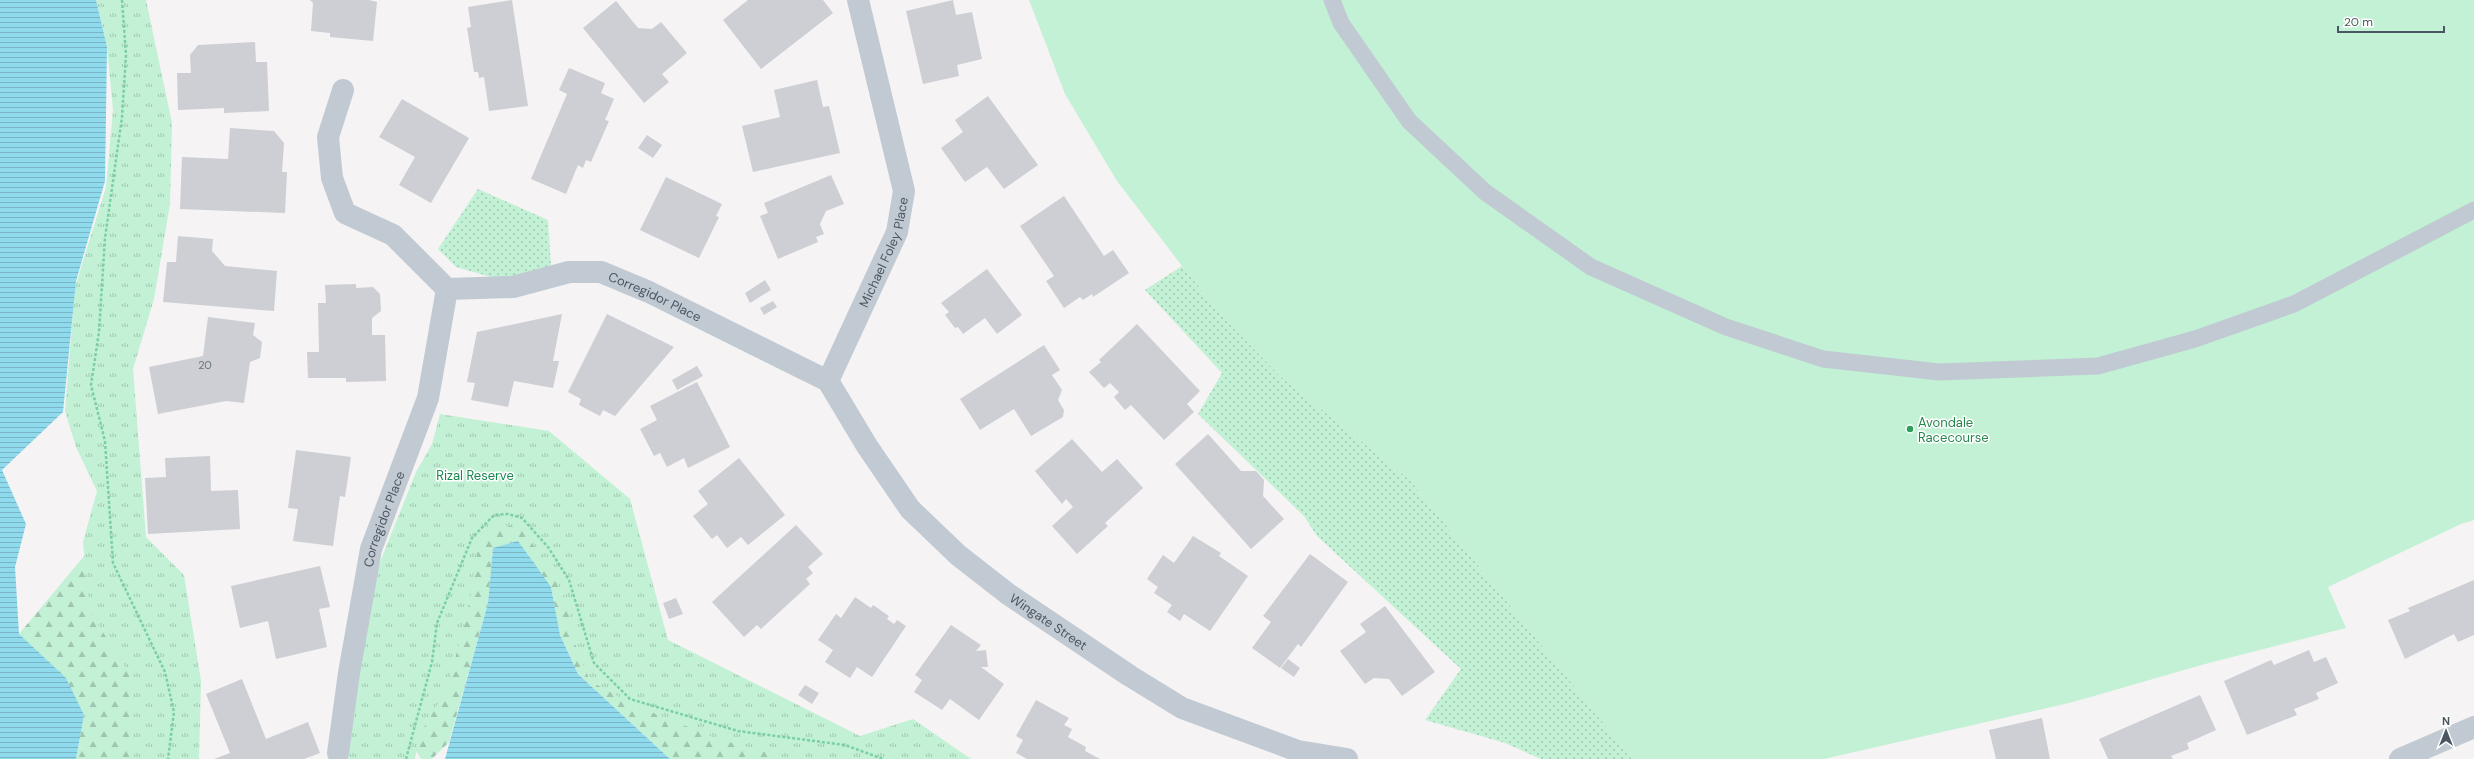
<svg xmlns="http://www.w3.org/2000/svg" width="2474" height="759" font-family="'DM Sans',sans-serif">
	<style>
		.grass { fill: url(#grass-dots) }
		.forest { fill: url(#forest-firs) }
		.park { fill: url(#park-tufts) }
		.pitch { fill: #c3f1d5 }
		.water { fill: url(#water-rules) }
		.building { fill: #cdcfd5 }
		.lines { fill: none; stroke-linecap: round; stroke-linejoin: round }
		.path { stroke: #7ad0a6; stroke-width: 2.5; stroke-dasharray: 3 2; stroke-linecap: butt }
		.lane { stroke: #c1cad2; stroke-width: 17 }
		.street { stroke: #c1cad2; stroke-width: 22 }
		.leisure-dot { fill: #2e9e5b; stroke: #fff; stroke-width: 1.5 }
		.labels { text-anchor: middle; stroke-width: 3; stroke-linejoin: round; paint-order: stroke }
		.number-label { font-size: 11px; fill: #6b747e }
		.street-label { font-size: 13px; fill: #4a5661; stroke: #fff }
		.leisure-label { font-size: 13px; fill: #27864d; stroke: #fff; text-anchor: start }
		.park-label { font-size: 13px; fill: #17864f; stroke: #fff }
	</style>
	<defs>
		<pattern id="grass-dots" width="8" height="8" patternUnits="userSpaceOnUse"><rect width="8" height="8" fill="#c3f1d5"/><path d="M2 2h.1M6 6h.1" fill="none" stroke="#a0c6b0" stroke-width="1.8" stroke-linecap="round"/></pattern>
		<pattern id="forest-firs" width="22" height="20" patternUnits="userSpaceOnUse"><rect width="22" height="20" fill="#c3f1d5"/><path d="M5 1l3.5 6h-7zM16 11l3.5 6h-7z" fill="#a0c6b0"/></pattern>
		<pattern id="park-tufts" width="24" height="20" patternUnits="userSpaceOnUse"><rect width="24" height="20" fill="#c3f1d5"/><path d="M3 7l-1-3M5 7V3M7 7l1-3M15 17l-1-3M17 17v-4M19 17l1-3" fill="none" stroke="#a0c6b0"/></pattern>
		<pattern id="water-rules" width="6" height="5" patternUnits="userSpaceOnUse"><rect width="6" height="5" fill="#90daee"/><path d="M0 2.5h6" fill="none" stroke="#78b4c4"/></pattern>
	</defs>
	<rect width="100%" height="100%" fill="#f5f3f3"/>
	<!-- grass -->
	<path class="grass" d="M478 189 548 220 551 266 513 277H491L456 267 438 249Z
		M1182 266 1227 321 1281 377 1410 480 1632 759H1541L1505 743 1425 720 1461 669 1317 536 1304 516 1198 414 1222 373 1145 290Z"/>
	<!-- forest -->
	<path class="forest" d="M475 435 649 635 778 759H670L578 674 560 635 551 587 493 548 488 603 449 742 432 759H421L397 718Z
		M85 555 117 618 155 759H76L84 714 19 634Z"/>
	<!-- park -->
	<path class="park" d="M96 0H146L172 123 170 204 154 299 133 369 146 537 184 575 201 681 199 759H134L131 676 90 612 83 542 97 491 76 447 65 411 75 287 106 187 113 110 107 47Z
		M440 414 549 431 630 499 668 640 860 736 913 719 971 759H778L772 754 718 739 634 705 590 681 575 644 568 603 546 562 520 528 498 524 481 538 475 563 470 600 448 687 420 734 415 759H347L374 577 416 472 432 444Z"/>
	<!-- pitch -->
	<path class="pitch" d="M1029 0H2474V520L2461 524 2328 587 2346 628 2205 664 2073 702 1824 759H1632L1410 480 1281 377 1227 321 1182 266 1117 181 1065 94Z"/>
	<!-- water -->
	<path class="water" d="M0 0H96L107 47 105 181 76 281 63 412 2 470 26 524 15 567 19 634 66 678 84 715 76 759H0Z
		M518 541 551 587 560 635 578 674 670 759H445L488 603 493 548Z"/>
	<!-- building -->
	<path class="building" d="M310 0H369L377 2 373 41 330 37V33L311 31 313 3Z
		M512 0 528 106 489 111 484 77 479 78 478 72H474L467 28 471 27 468 7Z
		M748 0H823L833 13 761 69 723 20Z
		M953 0 956 15 972 12 982 59 957 65 959 76 923 84 906 11Z
		M616 1 638 28 652 29 661 22 687 53 662 74 669 82 644 103 583 28Z
		M255 42 256 62H267L269 111 224 113V108L178 110 177 73H191L190 55 198 45Z
		M569 68 605 83 601 93 614 99 605 120 609 121 591 162 586 160 583 168 578 165 566 194 531 179 567 94 559 90Z
		M817 80 823 107 829 106 840 153 753 172 742 126 780 117 774 90Z
		M988 96 1038 165 1004 189 987 167 965 182 941 148 963 132 955 120Z
		M402 99 469 138 431 203 399 185 415 157 379 137Z
		M230 128 274 131 284 143 282 172H287L285 213 180 209 182 157 228 159Z
		M647 135 662 145 653 158 638 148Z
		M831 175 844 204 826 211 820 224 824 234 816 237 818 242 778 259 760 216 768 213 764 203Z
		M666 177 722 204 716 216 719 217 699 258 640 230Z
		M1064 196 1104 256 1113 250 1129 273 1093 297 1092 294 1083 300 1080 297 1064 308 1046 281 1054 276 1020 226Z
		M178 236 213 239 212 251 225 266 277 271 274 311 163 302 167 262H176Z
		M987 269 1022 315 997 334 985 318 963 334 958 327 955 328 945 315 949 312 941 303Z
		M765 280 771 290 750 303 745 293Z
		M356 284V288L373 287 380 294 381 311 372 318V335H385L386 381 346 382V378H308L307 352H319L318 303H326L325 285Z
		M773 301 777 307 764 315 760 308Z
		M562 314 553 361H559L553 388 514 381 508 407 471 400 475 383 467 382 477 332Z
		M607 314 674 347 615 416 603 410 600 416 579 405 581 399 568 392Z
		M208 317 255 323 253 335 262 342 260 358 250 362 244 403 226 401 158 414 149 367 203 356Z
		M1137 324 1200 391 1187 404 1194 412 1164 440 1131 405 1125 410 1114 397 1119 392 1110 383 1104 388 1089 372 1101 362 1099 360Z
		M1044 345 1060 370 1052 375 1062 390 1058 400 1064 410 1063 417 1031 436 1014 409 980 430 960 399Z
		M697 366 703 376 677 390 672 380Z
		M697 382 730 447 688 468 684 458 667 467 660 453 654 456 640 429 657 420 650 406Z
		M1208 434 1241 471H1256L1264 480 1263 496 1284 519 1251 549 1175 464Z
		M1072 439 1102 472 1117 459 1143 488 1105 523 1108 526 1077 554 1052 526 1073 507 1066 499 1062 504 1035 471Z
		M296 450 351 457 345 497 340 496 333 546 293 541 298 509 288 508Z
		M210 456 211 491 238 490 240 529 148 534 145 478 166 477 165 458Z
		M739 458 785 515 748 545 741 537 727 548 717 535 712 539 693 516 708 504 698 491Z
		M796 525 823 554 808 567 813 573 806 579 810 584 761 629 757 625 744 637 712 602Z
		M1193 536 1221 553 1219 556 1248 576 1210 631 1184 614 1180 621 1167 612 1172 605 1154 593 1158 587 1147 579 1163 555 1174 563Z
		M1310 554 1348 582 1301 647 1298 644 1280 668 1252 648 1271 622 1263 616Z
		M320 566 330 607 319 609 327 647 276 659 268 621 240 628 231 586Z
		M2474 580V635L2458 642 2454 634 2405 659 2388 620 2410 611 2408 608Z
		M855 597 871 608 873 605 889 616 887 619 894 624 897 620 906 626 872 677 857 667 850 678 825 662 833 650 818 640 836 614 841 618Z
		M676 598 683 614 669 619 663 603Z
		M1385 606 1435 672 1402 696 1389 679 1374 678 1365 684 1340 651 1366 632 1360 624Z
		M951 625 981 645 976 651 986 650 988 667H981L1004 684 979 720 950 699 942 710 914 692 922 680 915 675Z
		M2309 650 2314 662 2326 657 2338 683 2316 693 2319 699 2294 709 2297 715 2247 735 2224 681 2271 660 2274 665Z
		M1288 659 1300 668 1294 677 1281 668Z
		M242 679 266 739 308 722 320 753 304 759H214L230 753 206 694Z
		M805 685 819 693 812 704 798 695Z
		M2200 695 2216 730 2187 743 2189 749 2171 756 2173 759H2108L2099 739Z
		M1036 700 1069 718 1064 725 1072 729 1068 737 1086 747 1085 751 1100 759H1027L1016 753 1023 740 1016 736Z
		M2042 718 2050 759H1996L1989 730Z"/>
	<g class="lines">
		<!-- path -->
		<path class="path" d="M122 0 126 55 122 117 105 238 99 332 91 385 105 441 113 563 165 672 174 712 168 759
			M406 759 432 662 437 623 472 538 494 515 508 514 522 518 548 547 569 580 594 663 630 699 738 731 845 745 883 759"/>
		<!-- lane -->
		<path class="lane" d="M1332 0 1341 23 1409 121 1485 192 1591 267 1726 327 1823 359 1939 372 2098 366 2195 339 2294 304 2474 210"/>
		<!-- street -->
		<g class="street">
			<path d="M343 90 328 137 332 178 345 213 393 235 447 289"/>
			<path id="s1" d="M828 381 867 446 910 509 958 555 1008 594 1130 676 1182 708 1298 751 1347 759"/>
			<path id="s2" d="M828 381 897 232 904 191 858 0"/>
			<path id="s3" d="M338 753 349 673 371 549 428 398 447 289 513 287 569 272H601L649 292 828 381"/>
			<path d="M2400 759 2474 727"/>
		</g>
	</g>
	<!-- markers -->
	<circle class="leisure-dot" cx="1910" cy="429" r="4"/>
	<g class="labels">
		<!-- number labels -->
		<g class="number-label">
			<text x="205" y="369">20</text>
		</g>
		<!-- street labels -->
		<g class="street-label">
			<text dy="5" stroke="none"><textPath href="#s2" startOffset="141">Michael Foley Place</textPath></text>
			<text dy="5" stroke="none"><textPath href="#s3" startOffset="694">Corregidor Place</textPath></text>
			<text dy="5" stroke="none"><textPath href="#s3" startOffset="239">Corregidor Place</textPath></text>
			<text dy="5" stroke="none"><textPath href="#s1" startOffset="331">Wingate Street</textPath></text>
		</g>
		<!-- leisure labels -->
		<g class="leisure-label">
			<text x="1918" y="427">Avondale<tspan x="1918" dy="15">Racecourse</tspan></text>
		</g>
		<!-- park labels -->
		<g class="park-label">
			<text x="475" y="480">Rizal Reserve</text>
		</g>
	</g>
	<!-- north arrow -->
	<g transform="translate(2446 731)" stroke="#ffffff" stroke-width="3" paint-order="stroke">
	<path d="M0-3L7 15L0 10L-7 15Z" fill="#4a5661"/>
	<text y="-6" font-size="11" font-weight="bold" text-anchor="middle" fill="#4a5661">N</text>
	</g>
	<!-- scale -->
	<path d="M2338 26v6h106v-6" fill="none" stroke="#4a5661" stroke-width="2"/>
	<text x="2344" y="26" font-size="12" fill="#4a5661" stroke="#ffffff" stroke-width="3" paint-order="stroke">20 m</text>
</svg>
